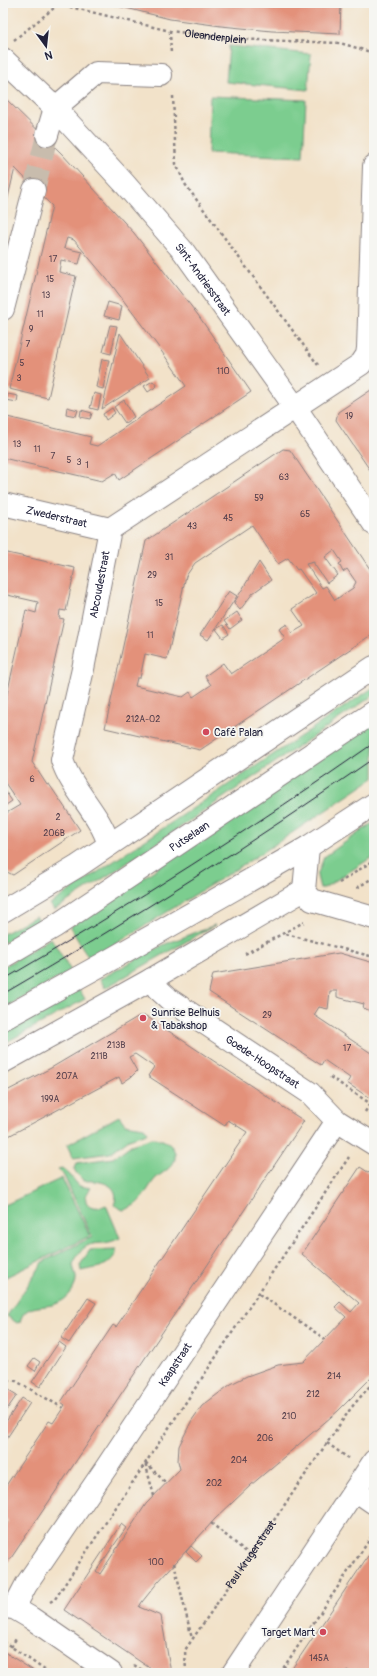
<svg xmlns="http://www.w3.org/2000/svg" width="377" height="1676" font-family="Pangolin,sans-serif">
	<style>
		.green { fill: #7ccd8f; stroke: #4f7865 }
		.building { fill: #e3917a; fill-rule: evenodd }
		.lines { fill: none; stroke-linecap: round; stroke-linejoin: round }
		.minor-tunnel { stroke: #c8bcad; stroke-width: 22; stroke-dasharray: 22 11; stroke-linecap: butt }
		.minor-casing { stroke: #8a8282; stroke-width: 24 }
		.major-casing { stroke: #8a8282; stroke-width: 24 }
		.path { stroke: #8a8282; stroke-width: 2.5; stroke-dasharray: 3 3; stroke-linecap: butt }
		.minor { stroke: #fff; stroke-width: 22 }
		.major { stroke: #fff; stroke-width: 22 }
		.tram { stroke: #22223b; stroke-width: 1 }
		.poi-dot { fill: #d1495b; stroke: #f6f6f2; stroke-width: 1.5 }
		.labels { text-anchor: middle; stroke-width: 3.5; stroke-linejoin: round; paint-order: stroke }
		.number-label { font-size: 9px; fill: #523e4b }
		.street-label { font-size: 11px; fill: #22223b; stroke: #f6f6f2 }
		.poi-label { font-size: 11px; fill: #22223b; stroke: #f6f6f2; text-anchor: start }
	</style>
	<rect width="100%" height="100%" fill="#f6f6f2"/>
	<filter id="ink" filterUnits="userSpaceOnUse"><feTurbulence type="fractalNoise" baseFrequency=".025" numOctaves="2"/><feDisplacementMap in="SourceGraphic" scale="8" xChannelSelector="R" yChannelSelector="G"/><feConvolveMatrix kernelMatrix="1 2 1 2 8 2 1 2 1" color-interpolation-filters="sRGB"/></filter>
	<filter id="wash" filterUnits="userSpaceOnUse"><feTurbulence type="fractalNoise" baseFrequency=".012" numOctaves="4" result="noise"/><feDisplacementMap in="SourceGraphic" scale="16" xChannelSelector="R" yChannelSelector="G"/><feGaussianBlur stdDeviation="0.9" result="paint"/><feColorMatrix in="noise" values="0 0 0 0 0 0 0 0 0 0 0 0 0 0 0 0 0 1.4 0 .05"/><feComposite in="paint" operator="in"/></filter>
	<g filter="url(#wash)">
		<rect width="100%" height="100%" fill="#f2e2c9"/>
		<!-- green -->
		<path class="green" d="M229 46 311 54 308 90 226 82Z
			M210 96 306 100 303 157 208 153Z
			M374 687V695L135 858 54 910 50 904Z
			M374 722V778L262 853 90 960 70 927Z
			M374 822V856L324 888H320L317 876 324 857Z
			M36 916 40 922 3 943V934Z
			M215 925 105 988 100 979 163 945Z
			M51 938 71 971 3 1009V967Z
			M78 987 85 999 3 1044V1033L52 1006 50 1003Z
			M119 1116 125 1124 144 1127 147 1133 129 1139 110 1153 73 1158 67 1145Z
			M152 1138C167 1138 182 1151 172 1165 167 1171 160 1174 155 1179 144 1193 142 1205 123 1210L114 1205C122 1184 100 1180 84 1181L77 1174 74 1169 76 1163 113 1158 131 1145Z
			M62 1168 70 1175 79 1186 91 1188C78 1202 91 1212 106 1205L120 1238C97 1250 88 1233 73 1264 73 1268 75 1272 76 1276 77 1290 65 1302 52 1305 38 1308 24 1305 20 1322L17 1323 7 1316 44 1261 92 1237 64 1176 58 1169Z
			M62 1178 90 1236 6 1277 3 1271V1206Z
			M116 1249V1254C106 1269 97 1267 81 1271L80 1265 90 1250Z"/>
		<g id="blocks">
			<!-- building -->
			<path class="building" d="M106 3H341L340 34 272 31 221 26 170 19Z
				M3 96 62 154 134 233 198 315 251 392 119 480 115 473 102 481 3 458V416L91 437 89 444 97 446 186 386 157 345 111 284 74 240 67 238 64 248 82 252 79 264 61 260 59 272 76 276 48 398 9 389 52 206 15 168 3 218Z
				M108 302 122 306 119 320 104 316Z
				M110 325 117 326 111 354 103 352Z
				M120 333 150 378 102 409Z
				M102 359 109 360 103 389 96 387Z
				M153 381 157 386 148 392 144 386Z
				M374 388V476L336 420 338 412Z
				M94 393 101 395 98 410 90 408Z
				M8 394 18 396 17 402 6 400Z
				M124 400 134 417 125 423 114 407Z
				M67 407 78 410 76 416 66 414Z
				M112 408 115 413 106 420 103 414Z
				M81 410 92 413 90 419 80 417Z
				M283 449 290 450 374 575V633L200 750 105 728 146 541ZM252 525 278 564 288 558 297 570 299 569 316 593 292 609 304 626 292 633 287 624 279 629 285 638 231 674 223 663 205 676 211 685 193 697 190 692 183 697 135 686 137 678H140L145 654 167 659 186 576 195 563ZM334 550 342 562 339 564 343 572 347 569 356 582 353 588 335 600 326 586 322 588 306 564 314 562V564L327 583 338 575 325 557Z
				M3 552 75 568 66 611 60 610 59 618 64 619 32 762 47 785 49 784 80 830 13 875 3 870V815L20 805 3 780V712L26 610 36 613 38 602 3 594Z
				M259 562 271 580 253 593 240 610 234 603Z
				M229 591 237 596 208 640 200 635Z
				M237 612 242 620 230 629 224 621Z
				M223 625 229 634 223 638 216 629Z
				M3 788 12 801 3 807Z
				M339 953 374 963V1012L363 1008 364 1004 337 997V991H330L328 1009 319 1007 314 1015 374 1055V1101L347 1083 350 1078 324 1060 321 1065 209 992 213 974Z
				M139 1016H146L304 1121 3 1570V1529L8 1522 3 1518V1504L6 1500 3 1498V1490L49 1421 53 1423 65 1405 61 1402 113 1325 116 1327 247 1132 228 1120 225 1126 148 1076 154 1067 135 1054 129 1057 137 1071 131 1077 122 1083 119 1077 3 1139V1093L51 1068Z
				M360 1167 374 1176V1375L338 1411 251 1485 215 1519 158 1582 142 1602 139 1607 161 1616 171 1673H157L64 1610 121 1524 126 1528 96 1571 100 1574 146 1504 180 1469 178 1461 179 1446 192 1420 202 1406 231 1384 247 1376 278 1365 303 1362 346 1317 335 1307 340 1302 351 1312 359 1303 302 1254Z
				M88 1298 96 1303 69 1343 61 1338Z
				M59 1342 66 1347 40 1387 32 1382Z
				M34 1358 40 1362 35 1371 28 1366Z
				M9 1390 17 1395 3 1415V1398Z
				M22 1398 30 1403 3 1444V1426Z
				M191 1546 202 1556 196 1562 186 1552Z
				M368 1556 374 1557V1673H352L347 1670 345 1673H289Z
				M3 1651 37 1673H3Z"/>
		</g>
	</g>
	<g filter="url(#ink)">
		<use href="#blocks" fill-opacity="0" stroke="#8a8282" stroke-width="1"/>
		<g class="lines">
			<!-- minor-tunnel -->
			<path class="minor-tunnel" d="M34 190 47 135"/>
			<defs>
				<g id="minor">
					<path id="s3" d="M3 59 55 108 124 183 184 252 295 407 374 524"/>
					<path d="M47 135 55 108 96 73 161 75"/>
					<path d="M3 309 34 190"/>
					<path id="s4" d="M3 504 110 529"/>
					<path id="s5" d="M109 845C100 813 72 791 62 760L83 669 110 529 361 364 367 355 368 348 374 166"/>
					<path d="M308 847 304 890 312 900 374 918"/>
					<path d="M3 911 78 866 374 667"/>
					<path id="s6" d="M152 979 158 989 170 1000 310 1093 337 1121 374 1144"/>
					<path d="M3 1062 152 979 304 890"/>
					<path d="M355 1490 374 1503"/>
					<path d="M3 1607 14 1608 31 1618 111 1673"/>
					<path id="s7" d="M14 1608 26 1585 106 1468 337 1121"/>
					<path d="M233 1673 374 1461"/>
				</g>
				<g id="major">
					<path id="s8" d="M3 957 54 927 374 712"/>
					<path d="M3 1019 101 965 308 847 374 804"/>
				</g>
			</defs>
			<!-- minor casing -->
			<use href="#minor" class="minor-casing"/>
			<!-- major casing -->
			<use href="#major" class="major-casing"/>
			<!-- path -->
			<g class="path">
				<path id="s1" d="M58 4 170 31 235 39 340 43 374 53"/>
				<path d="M170 31 171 55"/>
				<path d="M14 40 59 4"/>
				<path d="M173 96 176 164 185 184 318 365"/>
				<path d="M339 883 374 860"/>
				<path d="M357 888 374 877"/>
				<path d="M286 934 374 957"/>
				<path d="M245 954 304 922"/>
				<path d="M330 1077 374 1106"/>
				<path d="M365 1112 370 1104"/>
				<path d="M259 1294 325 1339"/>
				<path d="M3 1377 7 1380 16 1381 63 1408"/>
				<path d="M327 1443 348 1458"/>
				<path d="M154 1496 145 1462 166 1483"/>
				<path d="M211 1523 250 1555"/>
				<path d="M174 1563 192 1639"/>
				<path d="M50 1602 55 1599 349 1157"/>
				<path d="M3 1641 49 1673"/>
				<path d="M11 1647 17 1637"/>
				<path d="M134 1665 147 1673"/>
				<path id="s2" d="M186 1673 185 1650 351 1408 374 1381"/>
				<path d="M280 1673 374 1533"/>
			</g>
			<!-- minor -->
			<use href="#minor" class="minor"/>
			<!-- major -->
			<use href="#major" class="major"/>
			<!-- tram -->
			<path class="tram" d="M3 980C130 906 254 827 374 743
				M3 994C130 920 254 842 374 758"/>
		</g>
	</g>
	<!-- markers -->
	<g class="poi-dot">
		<circle cx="206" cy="732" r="4"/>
		<circle cx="143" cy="1018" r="4"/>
		<circle cx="323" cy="1632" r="4"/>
	</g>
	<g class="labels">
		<!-- number labels -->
		<g class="number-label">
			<text x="53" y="262">17</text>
			<text x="50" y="282">15</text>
			<text x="46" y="298">13</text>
			<text x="40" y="317">11</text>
			<text x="31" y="332">9</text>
			<text x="28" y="347">7</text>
			<text x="22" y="366">5</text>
			<text x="223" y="374">110</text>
			<text x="19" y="381">3</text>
			<text x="349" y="419">19</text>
			<text x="17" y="447">13</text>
			<text x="37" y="452">11</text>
			<text x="53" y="459">7</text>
			<text x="69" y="463">5</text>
			<text x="79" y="465">3</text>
			<text x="87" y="468">1</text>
			<text x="284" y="480">63</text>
			<text x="259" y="501">59</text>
			<text x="305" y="517">65</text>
			<text x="228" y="521">45</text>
			<text x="192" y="529">43</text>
			<text x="169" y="560">31</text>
			<text x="152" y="578">29</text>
			<text x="159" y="606">15</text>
			<text x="150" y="638">11</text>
			<text x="143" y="722">212A-02</text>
			<text x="32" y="782">6</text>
			<text x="58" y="820">2</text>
			<text x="54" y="836">206B</text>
			<text x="267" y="1018">29</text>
			<text x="116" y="1048">213B</text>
			<text x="347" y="1051">17</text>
			<text x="99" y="1059">211B</text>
			<text x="67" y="1079">207A</text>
			<text x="50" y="1102">199A</text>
			<text x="334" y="1379">214</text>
			<text x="313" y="1397">212</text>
			<text x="289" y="1419">210</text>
			<text x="265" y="1441">206</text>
			<text x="239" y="1463">204</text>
			<text x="214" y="1486">202</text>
			<text x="156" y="1565">100</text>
			<text x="319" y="1661">145A</text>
		</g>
		<!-- street labels -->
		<g class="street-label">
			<text dy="4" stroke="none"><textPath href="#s1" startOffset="161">Oleanderplein</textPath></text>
			<text dy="4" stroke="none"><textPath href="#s3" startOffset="298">Sint-Andriesstraat</textPath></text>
			<text dy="4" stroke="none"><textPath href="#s4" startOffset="55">Zwederstraat</textPath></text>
			<text dy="4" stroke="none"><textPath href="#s5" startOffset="277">Abcoudestraat</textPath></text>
			<text dy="4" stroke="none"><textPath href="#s8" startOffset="222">Putselaan</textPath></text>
			<text dy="4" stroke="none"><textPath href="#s6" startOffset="139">Goede-Hoopstraat</textPath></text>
			<text dy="4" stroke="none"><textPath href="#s7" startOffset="292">Kaapstraat</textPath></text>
			<text dy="4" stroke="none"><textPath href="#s2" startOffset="139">Paul Krugerstraat</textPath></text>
		</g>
		<!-- poi labels -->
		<g class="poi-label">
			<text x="214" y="736">Café Palan</text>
			<text x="151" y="1016">Sunrise Belhuis<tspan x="151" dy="13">&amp; Tabakshop</tspan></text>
			<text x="315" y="1636" text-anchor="end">Target Mart</text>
		</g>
	</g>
	<!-- margin -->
	<rect width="377" height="1676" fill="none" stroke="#f6f6f2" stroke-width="16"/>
	<!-- north arrow -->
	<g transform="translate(46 46) rotate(165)" stroke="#f6f6f2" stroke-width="3" paint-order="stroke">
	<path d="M0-3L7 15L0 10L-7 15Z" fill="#22223b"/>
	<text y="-6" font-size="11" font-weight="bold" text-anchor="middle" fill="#22223b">N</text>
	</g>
</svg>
